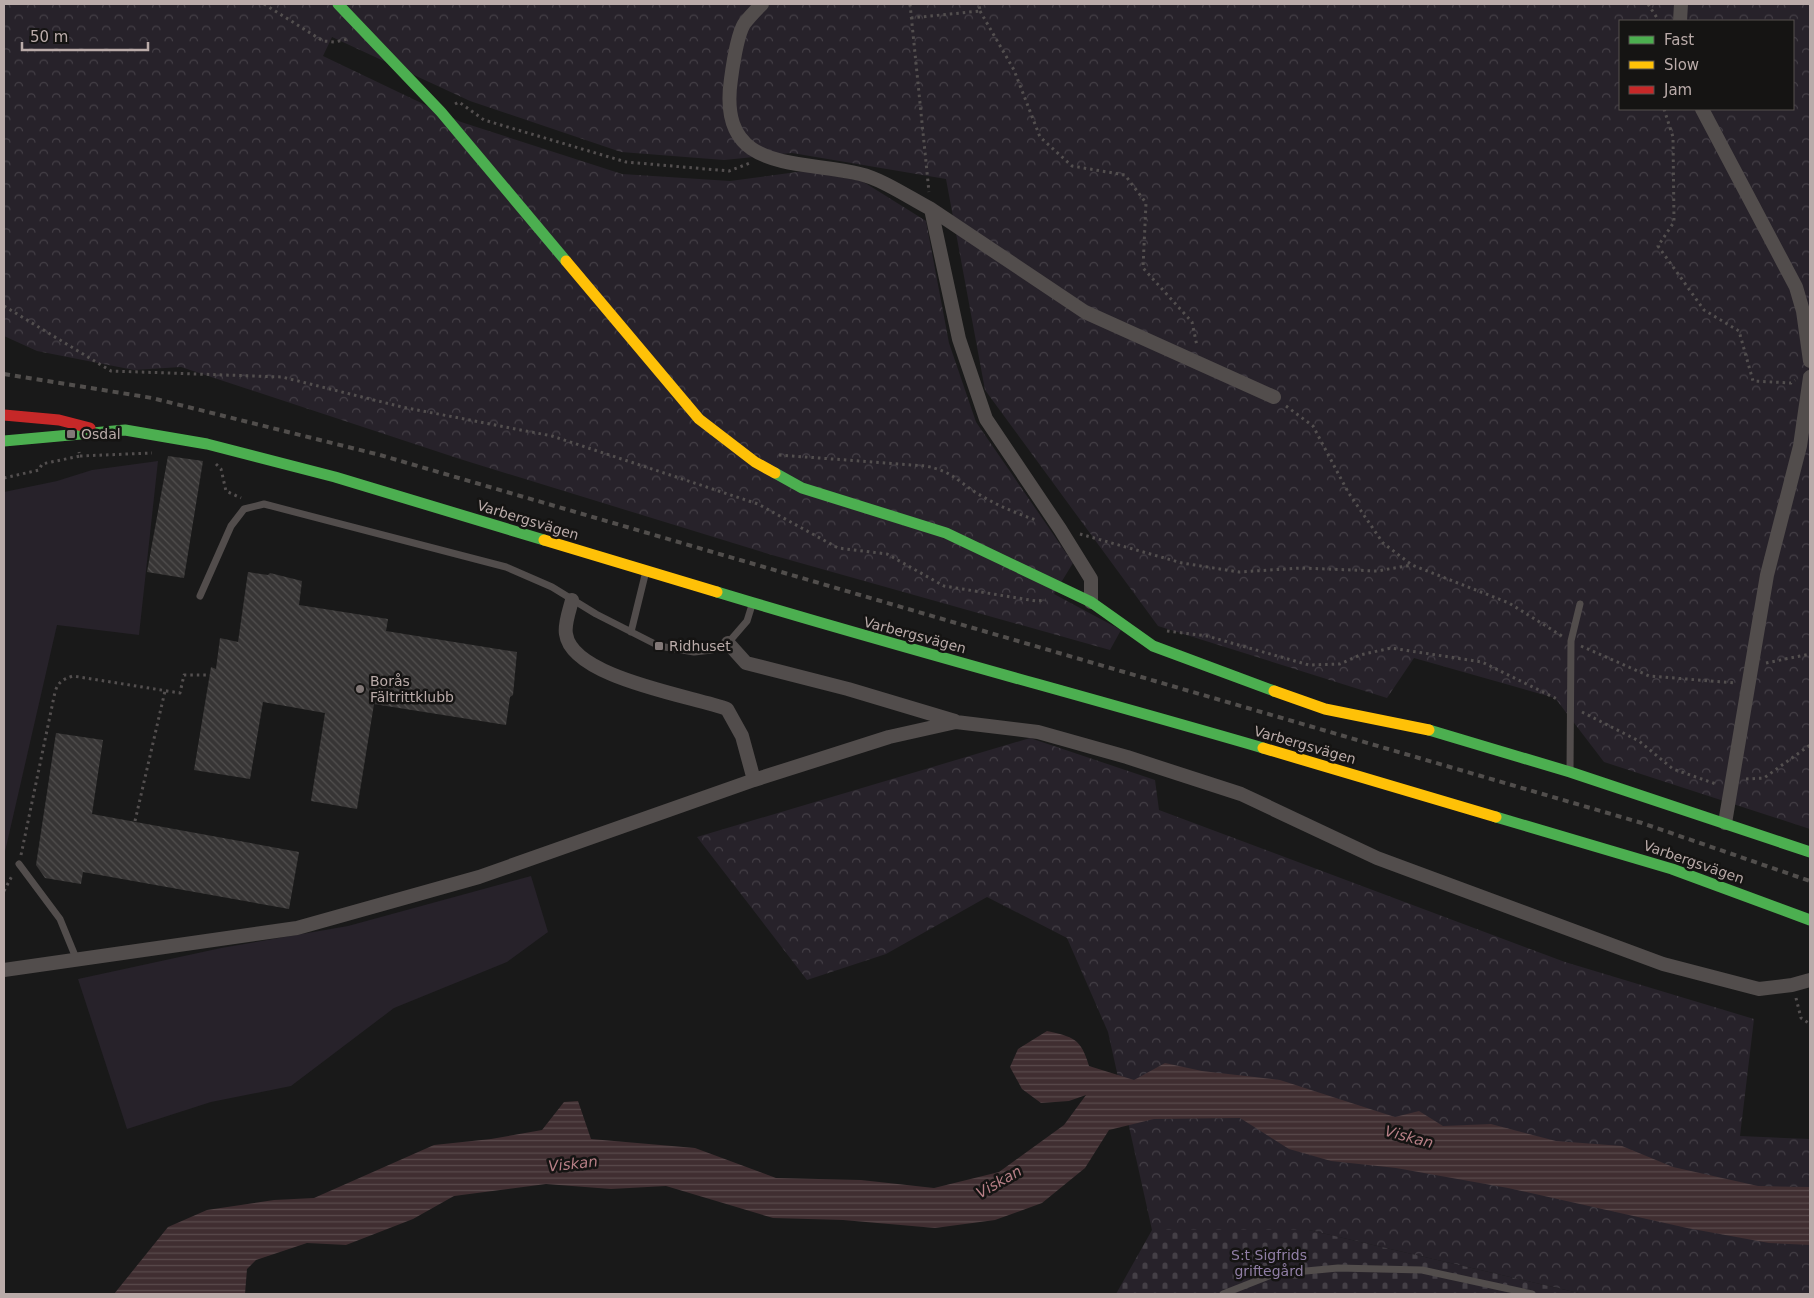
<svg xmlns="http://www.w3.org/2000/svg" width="1814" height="1298" font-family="'DejaVu Sans',sans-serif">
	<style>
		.grass { fill: #27222a }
		.forest { fill: url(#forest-crowns); fill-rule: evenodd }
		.cemetery { fill: url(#cemetery-stones) }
		.water { fill: url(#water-rules) }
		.building { fill: url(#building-back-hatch) }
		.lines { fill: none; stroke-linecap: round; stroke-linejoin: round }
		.path { stroke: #534f4f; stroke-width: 3; stroke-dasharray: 2.5 4; stroke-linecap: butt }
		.lane { stroke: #524d4c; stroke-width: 7 }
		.street { stroke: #524d4c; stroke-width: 14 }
		.fast { stroke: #4caf50; stroke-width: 11 }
		.slow { stroke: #ffc107; stroke-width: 11 }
		.jam { stroke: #c62828; stroke-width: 11 }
		.rail { stroke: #514e4c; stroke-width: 4; stroke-dasharray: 6 5; stroke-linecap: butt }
		.poi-dot { fill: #827877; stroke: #151413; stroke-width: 2 }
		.labels { text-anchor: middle; stroke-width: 5; stroke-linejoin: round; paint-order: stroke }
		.poi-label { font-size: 14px; fill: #baaba9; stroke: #151413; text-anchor: start }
		.street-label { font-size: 14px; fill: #baaba9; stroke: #151413 }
		.park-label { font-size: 14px; fill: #917fa6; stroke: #151413 }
		.water-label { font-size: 15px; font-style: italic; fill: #b77f86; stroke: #151413 }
	</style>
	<defs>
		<pattern id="forest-crowns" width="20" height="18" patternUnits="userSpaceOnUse" patternTransform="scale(1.25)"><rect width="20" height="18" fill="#27222a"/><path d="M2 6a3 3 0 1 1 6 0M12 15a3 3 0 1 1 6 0" fill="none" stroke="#443f46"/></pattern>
		<pattern id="cemetery-stones" width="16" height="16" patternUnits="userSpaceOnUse" patternTransform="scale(1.25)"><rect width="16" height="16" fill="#27222a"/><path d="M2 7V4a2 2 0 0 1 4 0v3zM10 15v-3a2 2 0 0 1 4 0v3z" fill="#443f46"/></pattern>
		<pattern id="water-rules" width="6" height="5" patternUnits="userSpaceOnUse" patternTransform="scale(1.25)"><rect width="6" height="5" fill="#402e31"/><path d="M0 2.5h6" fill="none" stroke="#5a4a4c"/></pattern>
		<pattern id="building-back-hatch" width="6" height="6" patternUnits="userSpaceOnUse" patternTransform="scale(1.25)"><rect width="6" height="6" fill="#373535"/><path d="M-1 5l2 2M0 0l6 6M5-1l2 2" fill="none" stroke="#52504f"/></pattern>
	</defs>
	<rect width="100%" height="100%" fill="#191919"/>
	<!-- grass -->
	<path class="grass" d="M158 461 139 635 57 625 4 856V492L57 481 92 470Z
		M531 876 548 932 507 962 394 1008 291 1086 211 1102 127 1129 78 979 221 948 348 926Z"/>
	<!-- forest -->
	<path class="forest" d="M4 4H1810V829L1604 762 1555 698 1414 658 1387 698 1158 626 985 390 946 179 792 153 724 160 621 152 470 101 332 37 323 56 461 122 622 174 730 181 804 171 862 181 926 221 949 343 976 422 1073 563 1054 594 1121 630 1110 650 772 555 460 459 181 367 134 370 37 351 4 336ZM1620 21H1793V109H1620Z
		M1030 738 1155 780 1159 810 1565 962 1754 1019 1740 1136 1810 1139V1294H1583L1309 1230H1152L1108 1032 1067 938 987 897 886 954 807 980 697 837Z"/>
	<!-- cemetery -->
	<path class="cemetery" d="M1152 1230H1309L1583 1294H1116Z"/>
	<!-- water -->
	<path class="water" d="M1047 1031C1073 1037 1081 1038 1089 1066L1134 1080 1165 1063 1202 1071 1280 1080 1395 1117 1419 1111 1443 1126 1491 1124 1556 1141 1622 1146 1673 1167 1758 1186 1810 1187V1245L1769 1243 1687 1228 1508 1188 1396 1168 1331 1161 1289 1149 1240 1118 1154 1119 1109 1130 1085 1168 1042 1203 995 1220 935 1228 843 1220 773 1218 666 1186 611 1189 546 1184 454 1196 413 1219 346 1245 307 1243 256 1260 247 1269 245 1294H114L168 1227 207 1210 274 1200 314 1198 434 1145 491 1139 542 1130 564 1102 578 1101 591 1139 695 1148 776 1178 861 1180 934 1188 999 1172 1064 1125 1086 1095 1069 1101 1041 1103 1022 1089 1010 1067 1018 1049Z"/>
	<!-- building -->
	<path class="building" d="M168 456 203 461 184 578 147 572Z
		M248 572 268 575 270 573 302 581 299 605 388 619 386 631 517 652 513 695 510 697 506 725 374 704 357 809 311 801 325 713 263 702 250 779 194 770 211 667 216 669 220 638 238 642Z
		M56 733 103 740 92 814 299 852 289 909 83 872 81 884 45 878 36 865Z"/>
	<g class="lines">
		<!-- path -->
		<path class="path" d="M264 4 323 41 335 42 348 39
			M910 4 929 192
			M1648 4 1659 21
			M980 11 1014 70 1040 137 1072 166 1125 175 1146 203 1143 268 1192 322 1197 346
			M911 18 980 11 979 4
			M455 104 459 102 484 120 626 162 729 171 750 163
			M1664 109 1673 137 1674 222 1658 246 1704 310 1739 331 1753 381 1791 383 1795 380
			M4 306 111 371 282 377 402 407 552 436 758 504 838 548 887 554 944 586 1036 601 1046 600
			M1286 406 1313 426 1348 492 1383 543 1412 565 1509 603 1562 636
			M779 455 926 466C952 472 954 478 975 492 994 504 1015 513 1036 520
			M80 456 152 453
			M216 464 221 469 226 491 241 498
			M4 478 39 470 42 464 80 456 79 452
			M1080 534 1182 563 1239 572 1301 568 1377 571 1412 565
			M1167 631 1207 636 1309 665 1340 664 1360 655 1391 648 1482 662 1559 700
			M1581 646 1649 676 1736 683
			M1766 663 1810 654
			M1582 712 1639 741 1673 769 1716 784
			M1746 779 1764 778 1810 745
			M135 821 165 691
			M21 855 55 692C58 682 63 679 73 676L180 693 184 675H207
			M4 891 13 874
			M1796 998 1801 1018 1810 1024"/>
		<!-- lane -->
		<path class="lane" d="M200 596 231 526 244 509 264 504 506 567 552 587 596 614 659 646 694 652 712 650 728 643 747 621 752 605
			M631 632 646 571
			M1570 771 1571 641 1580 604
			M19 864 60 919 76 958
			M1223 1294 1274 1274 1338 1268 1422 1270 1532 1294"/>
		<!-- street -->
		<path class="street" d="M762 4C756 10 749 17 744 24 737 36 733 64 731 79 717 174 798 159 860 174 882 179 910 198 931 209L959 339 986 419 1060 529 1091 579V602
			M1680 21 1681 4
			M1702 109 1796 287 1803 311 1810 361
			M931 209 1085 312 1274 397
			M728 643 746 663 848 689 955 721
			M754 780 889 737 956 722 1038 732 1127 757 1241 794 1377 858 1663 964 1759 989 1792 985 1810 980
			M1725 823 1767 575 1800 446 1810 377
			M4 970 297 928 479 877 754 780 742 736 727 709C692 696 572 678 566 634 564 624 570 609 572 600"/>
		<!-- fast -->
		<path class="fast" d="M338 4 441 112 566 261
			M4 441 125 430 207 444 335 477 544 540
			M775 473 802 488 946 533 1091 602 1153 646 1274 691
			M717 592C898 647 1081 695 1263 748
			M1429 730 1570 772 1810 852
			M1496 817 1672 869 1810 920"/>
		<!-- slow -->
		<path class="slow" d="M566 261 699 419 755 462 775 473
			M544 540 717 592
			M1274 691 1325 709 1429 730
			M1263 748 1496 817"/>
		<!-- jam -->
		<path class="jam" d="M4 415 59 420 90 428"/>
		<!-- rail -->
		<path class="rail" d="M4 374 152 398 380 455 1642 823 1810 881"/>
	</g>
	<!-- markers -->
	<g class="poi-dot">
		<rect x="66" y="429" width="10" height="10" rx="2.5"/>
		<rect x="654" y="641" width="10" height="10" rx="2.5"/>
		<circle cx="360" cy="689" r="5"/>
	</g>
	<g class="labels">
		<!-- poi labels -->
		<g class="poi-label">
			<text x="81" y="439">Osdal</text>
			<text x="669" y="651">Ridhuset</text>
			<text x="370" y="686">Borås<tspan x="370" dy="16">Fältrittklubb</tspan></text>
		</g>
		<!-- street labels -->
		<g class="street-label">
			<text transform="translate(528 520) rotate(17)" y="5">Varbergsvägen</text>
			<text transform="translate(915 635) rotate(15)" y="5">Varbergsvägen</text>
			<text transform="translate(1305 745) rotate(16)" y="5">Varbergsvägen</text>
			<text transform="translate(1694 862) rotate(19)" y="5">Varbergsvägen</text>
		</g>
		<!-- park labels -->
		<g class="park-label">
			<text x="1269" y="1260">S:t Sigfrids<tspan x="1269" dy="16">griftegård</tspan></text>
		</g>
		<!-- water labels -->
		<g class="water-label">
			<text transform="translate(1409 1137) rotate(15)" y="5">Viskan</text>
			<text transform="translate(573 1164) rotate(-6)" y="5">Viskan</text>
			<text transform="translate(999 1182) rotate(-30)" y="5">Viskan</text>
		</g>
	</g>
	<!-- border -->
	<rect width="1814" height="1298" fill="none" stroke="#baaba9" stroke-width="10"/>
	<!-- legend -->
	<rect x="1619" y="20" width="175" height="90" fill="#151413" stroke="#57504f"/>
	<rect x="1629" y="36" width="25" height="8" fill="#4caf50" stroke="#57504f"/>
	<text x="1664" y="45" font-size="15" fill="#baaba9">Fast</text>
	<rect x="1629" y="61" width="25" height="8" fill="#ffc107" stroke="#57504f"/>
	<text x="1664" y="70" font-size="15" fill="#baaba9">Slow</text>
	<rect x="1629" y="86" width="25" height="8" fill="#c62828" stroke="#57504f"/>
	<text x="1664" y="95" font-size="15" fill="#baaba9">Jam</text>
	<!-- scale -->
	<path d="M22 42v8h126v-8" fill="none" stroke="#baaba9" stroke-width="2.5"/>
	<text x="30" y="42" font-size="15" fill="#baaba9" stroke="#151413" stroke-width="4" paint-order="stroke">50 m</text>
</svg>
